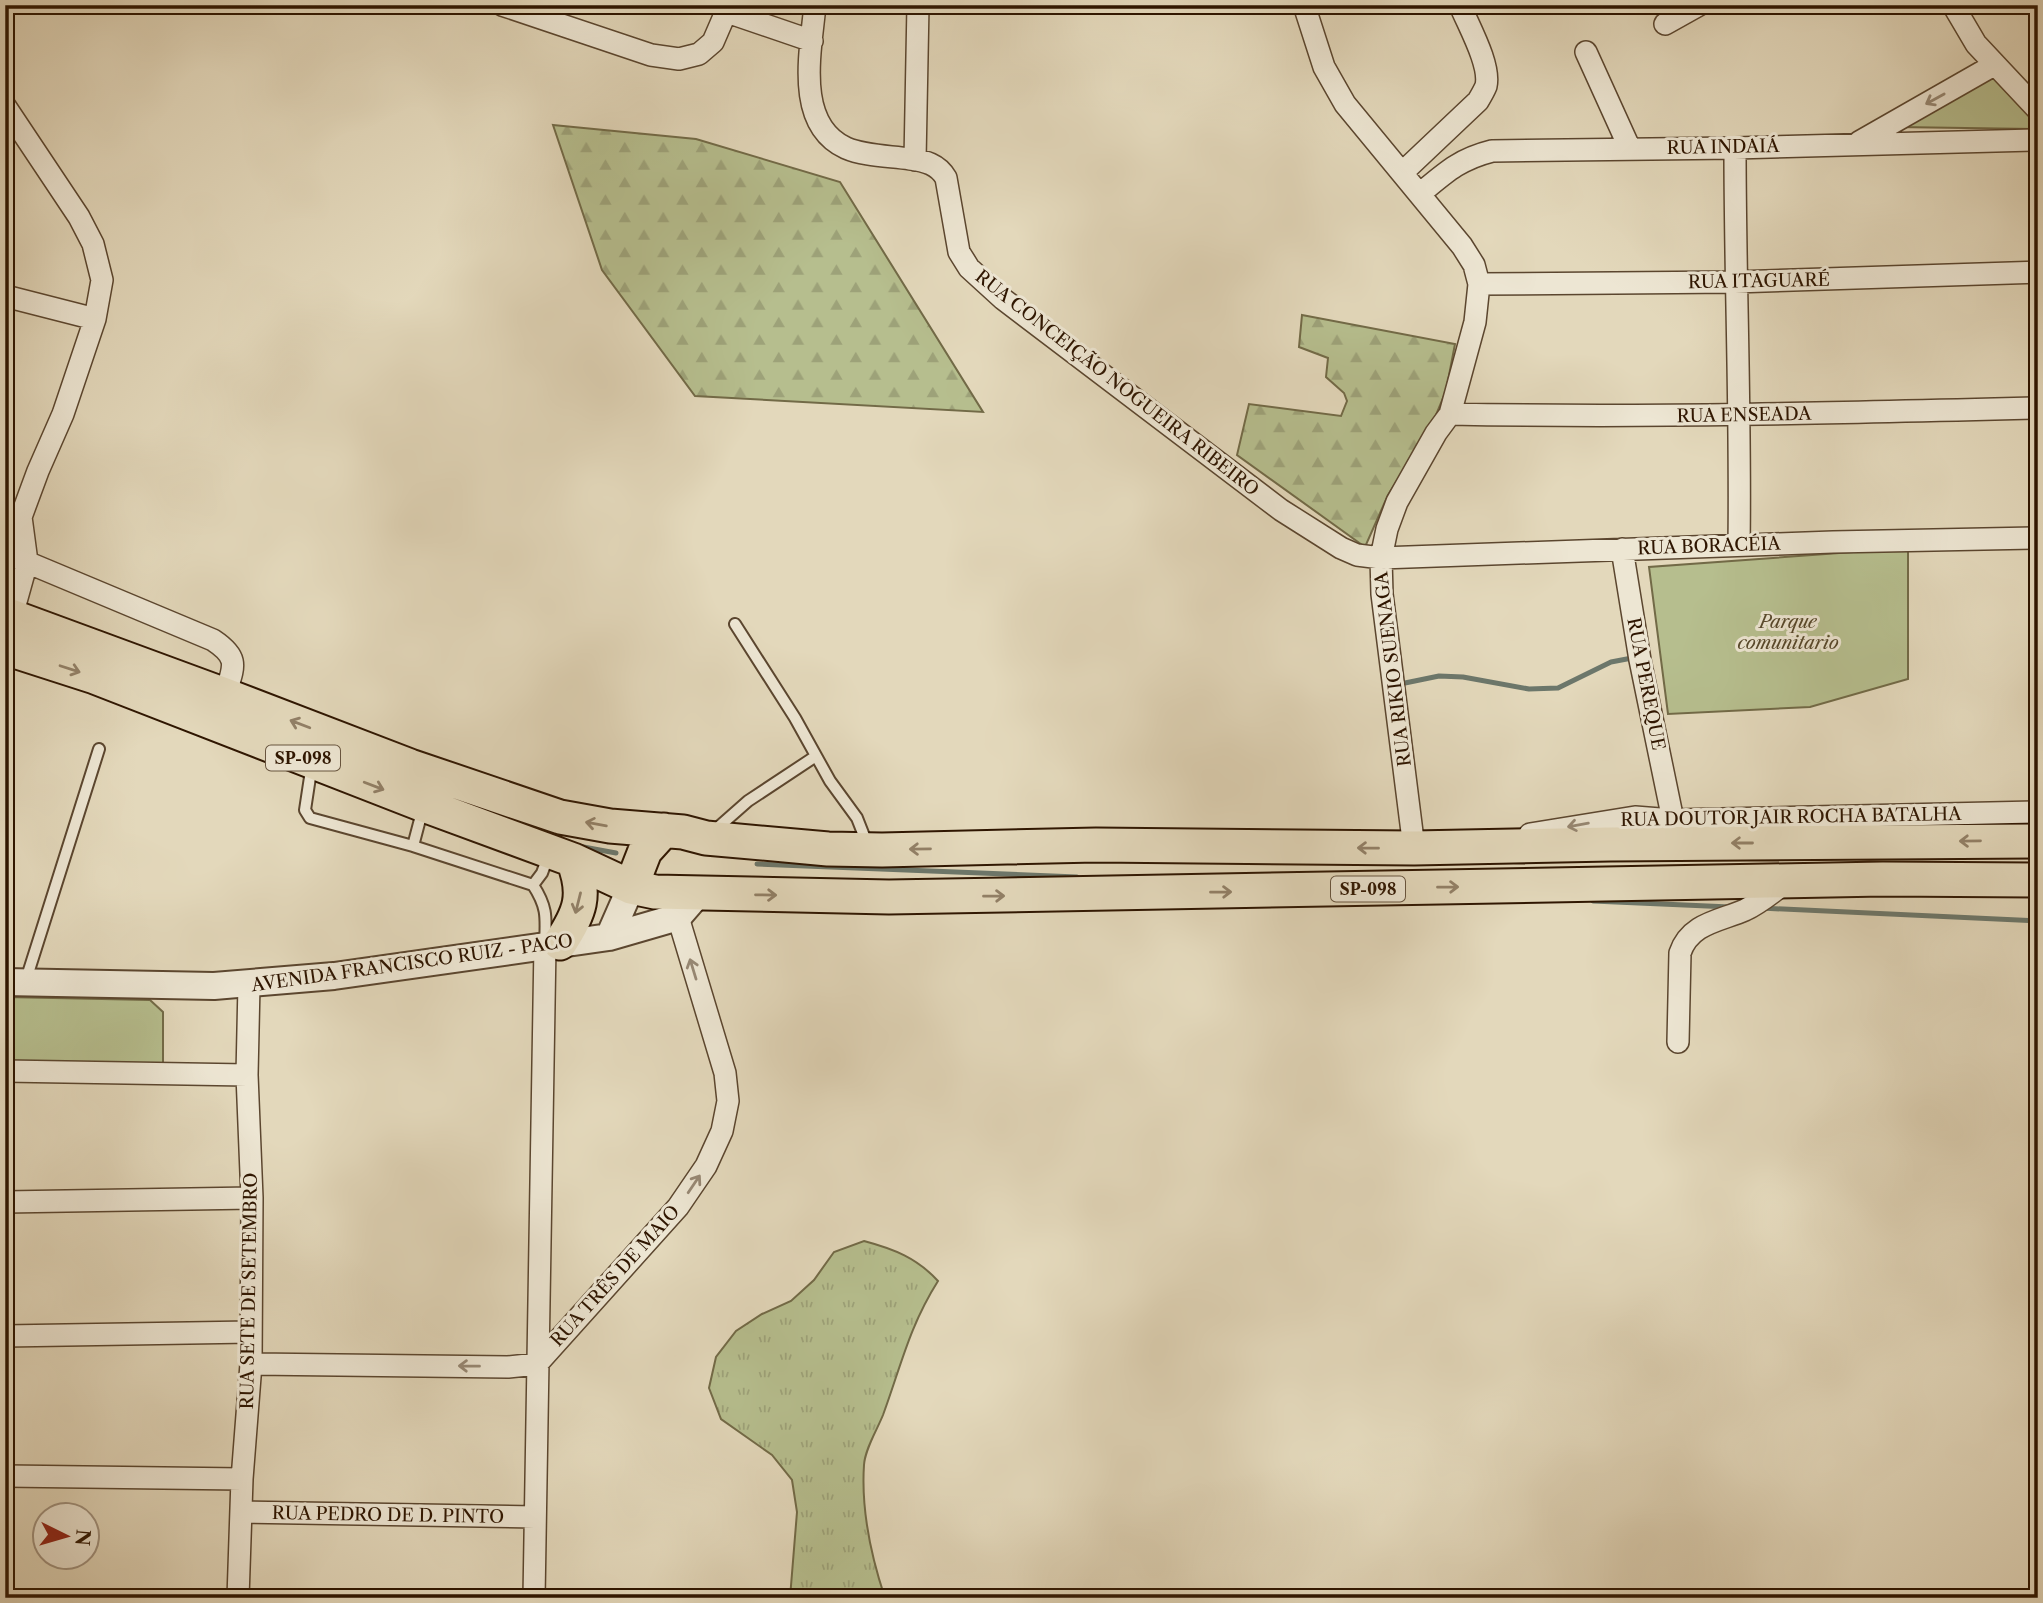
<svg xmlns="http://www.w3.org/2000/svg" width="2043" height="1603" font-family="'Libre Caslon Text',serif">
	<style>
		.grass { fill: url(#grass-tufts); stroke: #726a47; stroke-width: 2 }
		.forest { fill: url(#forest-firs); stroke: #726a47; stroke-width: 2 }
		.park { fill: #b6be8e; stroke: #726a47; stroke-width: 2 }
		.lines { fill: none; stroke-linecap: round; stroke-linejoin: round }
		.stream { stroke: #6c776b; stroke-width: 5 }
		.service-casing { stroke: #5b462f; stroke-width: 14 }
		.minor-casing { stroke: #5b462f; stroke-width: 24 }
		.tertiary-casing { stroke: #5b462f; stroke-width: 30 }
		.primary-casing { stroke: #2e1500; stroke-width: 37 }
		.service { stroke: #ede6d3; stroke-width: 10 }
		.minor { stroke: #ede6d3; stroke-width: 21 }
		.tertiary { stroke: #ede6d3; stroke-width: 26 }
		.primary { stroke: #e3d8bb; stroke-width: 33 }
		.oneway { stroke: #978874 }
		.oneway2 { stroke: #928067 }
		.labels { text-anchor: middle; stroke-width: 6; stroke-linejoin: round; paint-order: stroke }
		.shield { fill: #ede6d3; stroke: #67543f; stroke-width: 2 }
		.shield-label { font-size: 16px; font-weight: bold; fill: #2e1500 }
		.street-label { font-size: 18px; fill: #2e1500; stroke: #ede6d3 }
		.park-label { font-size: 18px; font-style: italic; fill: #57482b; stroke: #ede6d3 }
	</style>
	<defs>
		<pattern id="grass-tufts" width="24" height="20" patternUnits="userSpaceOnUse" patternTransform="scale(1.75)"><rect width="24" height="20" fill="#b6be8e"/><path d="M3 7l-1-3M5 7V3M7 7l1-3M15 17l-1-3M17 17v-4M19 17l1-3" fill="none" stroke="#9da279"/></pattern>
		<pattern id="forest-firs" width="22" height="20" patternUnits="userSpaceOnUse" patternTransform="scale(1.75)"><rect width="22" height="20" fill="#b6be8e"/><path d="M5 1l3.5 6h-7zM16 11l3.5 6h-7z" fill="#9da279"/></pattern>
	</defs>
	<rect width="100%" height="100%" fill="#e3d8bb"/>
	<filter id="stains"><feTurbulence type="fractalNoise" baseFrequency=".00286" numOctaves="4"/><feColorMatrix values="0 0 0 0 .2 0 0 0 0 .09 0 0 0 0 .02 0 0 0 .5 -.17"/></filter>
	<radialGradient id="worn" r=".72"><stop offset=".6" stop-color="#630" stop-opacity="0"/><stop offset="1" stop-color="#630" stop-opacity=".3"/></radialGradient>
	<!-- grass -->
	<path class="grass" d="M864 1241C894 1249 917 1258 938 1281 909 1327 901 1366 883 1415 877 1430 865 1449 864 1465 861 1510 871 1556 885 1598H790L797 1512 792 1480 772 1455 721 1419 709 1388 716 1357 736 1331 762 1314 791 1301 814 1280 834 1252Z"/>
	<!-- forest -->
	<path class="forest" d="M553 125 696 139 840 182 983 412 695 396 602 270Z
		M1302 315 1455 344 1446 391 1431 427 1388 495 1365 547 1237 455 1249 404 1341 416 1347 401 1344 393 1326 377 1328 358 1299 347Z"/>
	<!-- park -->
	<path class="park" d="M1997 74 2038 118V129L1898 127Z
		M1908 548V679L1810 707 1668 714 1649 567Z
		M5 997 150 1000 163 1012V1063H5Z"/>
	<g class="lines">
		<!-- stream -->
		<path class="stream" d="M1405 683 1439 676 1463 677 1529 689 1558 688 1611 662 1632 658
			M578 846 616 853
			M757 864 1077 877
			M1593 901 1730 907
			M1761 908 2038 921"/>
		<defs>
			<path id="service" d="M735 624 795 718 830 781 857 818 868 846
				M312 764 305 810 310 818 413 846 533 885 542 873 549 854
				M714 831 748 801 816 756
				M413 846 423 808
				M533 885C548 908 546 918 545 945
				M25 983 99 749"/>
			<path id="minor" d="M502 5 651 55 679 59 699 54 713 42 729 5
				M815 5C811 50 794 124 846 148 864 156 890 156 910 159 925 161 938 164 946 178L959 252 969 268 1003 299 1281 510 1341 548 1357 555 1381 558 1833 542 2038 538
				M1304 5 1324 67 1345 104 1462 246 1474 265 1479 284 1475 322 1450 414 1436 433 1397 502 1387 529 1381 558 1382 594 1414 848
				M1953 5 1976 44 2038 110
				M727 12 812 41
				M1665 24 1699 5
				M1586 52 1630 149
				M5 106 79 217 93 244 102 280 95 319 63 414 38 471 21 517 5 535
				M1859 142 1994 65
				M1735 148C1735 280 1741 413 1739 545
				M915 160 918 5
				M1403 172 1478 101C1481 96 1484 91 1486 86 1491 65 1468 25 1460 5
				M1421 193C1446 172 1460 159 1492 151L1735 148 2038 140
				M1479 284 1735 282 2038 272
				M5 296 95 319
				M1450 414C1646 418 1842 413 2038 408
				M1622 549 1640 660 1673 820
				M5 553 213 640C240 658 234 666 225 695
				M12 616 27 562 21 517
				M1530 834 1635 817 1673 820 2038 812
				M1678 1042 1680 953C1690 923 1720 921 1745 910 1760 903 1773 892 1786 882
				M5 1071 247 1075
				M5 1202 252 1198
				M5 1336 250 1332
				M251 1364 508 1367 537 1364 678 1207 706 1166 722 1131 728 1101 725 1073 678 917
				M5 1476 242 1479
				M242 1512 535 1517
				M238 1598 242 1479 251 1364 252 1198 247 1075 249 985
				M534 1598 545 945"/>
			<path id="tertiary" d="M609 937 631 887
				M5 982 214 986 334 976 609 937 678 917 698 894"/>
			<path id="primary" d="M5 614 225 695 410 766 560 817 610 826 683 832 706 838 828 849 882 850 1096 845 1414 848 1610 844 2038 841
				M5 648 95 677 424 805 573 860 631 887 655 892 889 897 1883 879 2038 880
				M631 887 645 851 664 830
				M560 943C580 913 587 895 573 860"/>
		</defs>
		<!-- service casing -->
		<use href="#service" class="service-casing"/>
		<!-- minor casing -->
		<use href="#minor" class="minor-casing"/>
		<!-- tertiary casing -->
		<use href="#tertiary" class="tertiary-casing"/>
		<!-- primary casing -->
		<use href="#primary" class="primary-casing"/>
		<!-- service -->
		<use href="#service" class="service"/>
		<!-- minor -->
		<use href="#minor" class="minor"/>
		<!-- tertiary -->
		<use href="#tertiary" class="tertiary"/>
		<!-- primary -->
		<use href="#primary" class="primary"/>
	</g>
	<!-- one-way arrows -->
	<defs><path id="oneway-shaft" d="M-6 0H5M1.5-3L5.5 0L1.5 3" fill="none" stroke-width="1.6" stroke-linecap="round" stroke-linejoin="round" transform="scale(1.75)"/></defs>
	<g class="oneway">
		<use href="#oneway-shaft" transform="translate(1935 99) rotate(151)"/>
		<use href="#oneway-shaft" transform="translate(1578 825) rotate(170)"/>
		<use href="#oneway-shaft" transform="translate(693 969) rotate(-107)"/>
		<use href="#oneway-shaft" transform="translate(694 1184) rotate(-56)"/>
		<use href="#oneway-shaft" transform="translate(469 1366) rotate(-179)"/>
	</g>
	<g class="oneway2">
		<use href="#oneway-shaft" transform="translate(70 669) rotate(18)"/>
		<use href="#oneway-shaft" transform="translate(300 724) rotate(-159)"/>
		<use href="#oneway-shaft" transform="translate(374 786) rotate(21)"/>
		<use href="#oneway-shaft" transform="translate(596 824) rotate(-170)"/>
		<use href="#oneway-shaft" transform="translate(1970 841) rotate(179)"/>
		<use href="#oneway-shaft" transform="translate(1742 843) rotate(180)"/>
		<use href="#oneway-shaft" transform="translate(1368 848) rotate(-179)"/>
		<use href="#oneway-shaft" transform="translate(920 849) rotate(179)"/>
		<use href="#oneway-shaft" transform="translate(1448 887) rotate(-1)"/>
		<use href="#oneway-shaft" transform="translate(1221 892) rotate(-1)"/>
		<use href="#oneway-shaft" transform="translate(766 895) rotate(1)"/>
		<use href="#oneway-shaft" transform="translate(994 896) rotate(-1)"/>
		<use href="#oneway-shaft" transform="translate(578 903) rotate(104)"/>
	</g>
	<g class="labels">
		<!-- shield labels -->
		<g class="shield">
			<rect x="266" y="745.5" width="74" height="25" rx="5"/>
			<rect x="1331" y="876.5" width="74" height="25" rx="5"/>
		</g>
		<g class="shield-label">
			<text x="303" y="764">SP-098</text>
			<text x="1368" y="895">SP-098</text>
		</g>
		<!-- street labels -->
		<g class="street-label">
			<text transform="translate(1723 147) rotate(-1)" y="6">RUA INDAIÁ</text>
			<text transform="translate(1759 281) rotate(-1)" y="6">RUA ITAGUARÉ</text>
			<text transform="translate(1117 383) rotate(38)" y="6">RUA CONCEIÇÃO NOGUEIRA RIBEIRO</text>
			<text transform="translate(1744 415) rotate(-1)" y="6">RUA ENSEADA</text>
			<text transform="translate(1709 546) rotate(-2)" y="6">RUA BORACÉIA</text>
			<text transform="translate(1393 669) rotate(-97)" y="6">RUA RIKIO SUENAGA</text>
			<text transform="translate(1646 684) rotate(79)" y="6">RUA PEREQUE</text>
			<text transform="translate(1791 817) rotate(-1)" y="6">RUA DOUTOR JAIR ROCHA BATALHA</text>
			<text transform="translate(412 963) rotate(-8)" y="6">AVENIDA FRANCISCO RUIZ - PACO</text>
			<text transform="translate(615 1276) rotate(-48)" y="6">RUA TRÊS DE MAIO</text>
			<text transform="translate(249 1291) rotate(-89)" y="6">RUA SETE DE SETEMBRO</text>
			<text transform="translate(388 1515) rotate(1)" y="6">RUA PEDRO DE D. PINTO</text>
		</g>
		<!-- park labels -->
		<g class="park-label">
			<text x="1788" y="628">Parque<tspan x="1788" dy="21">comunitario</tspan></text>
		</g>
	</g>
	<!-- margin -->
	<rect width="2043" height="1603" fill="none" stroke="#e3d8bb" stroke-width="28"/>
	<rect x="7" y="7" width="2029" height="1589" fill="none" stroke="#2e1500" stroke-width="3.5"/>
	<rect x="14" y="14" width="2015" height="1575" fill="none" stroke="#2e1500" stroke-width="2"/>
	<!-- north arrow -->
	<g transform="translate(66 1536) rotate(95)"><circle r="33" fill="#ede6d3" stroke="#a1927f" stroke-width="2"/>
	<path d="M0-5L12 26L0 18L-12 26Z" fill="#8f2418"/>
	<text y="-10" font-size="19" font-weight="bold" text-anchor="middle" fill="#2e1500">N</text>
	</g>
	<rect width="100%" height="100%" filter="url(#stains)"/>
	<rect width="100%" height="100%" fill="url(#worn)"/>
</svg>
